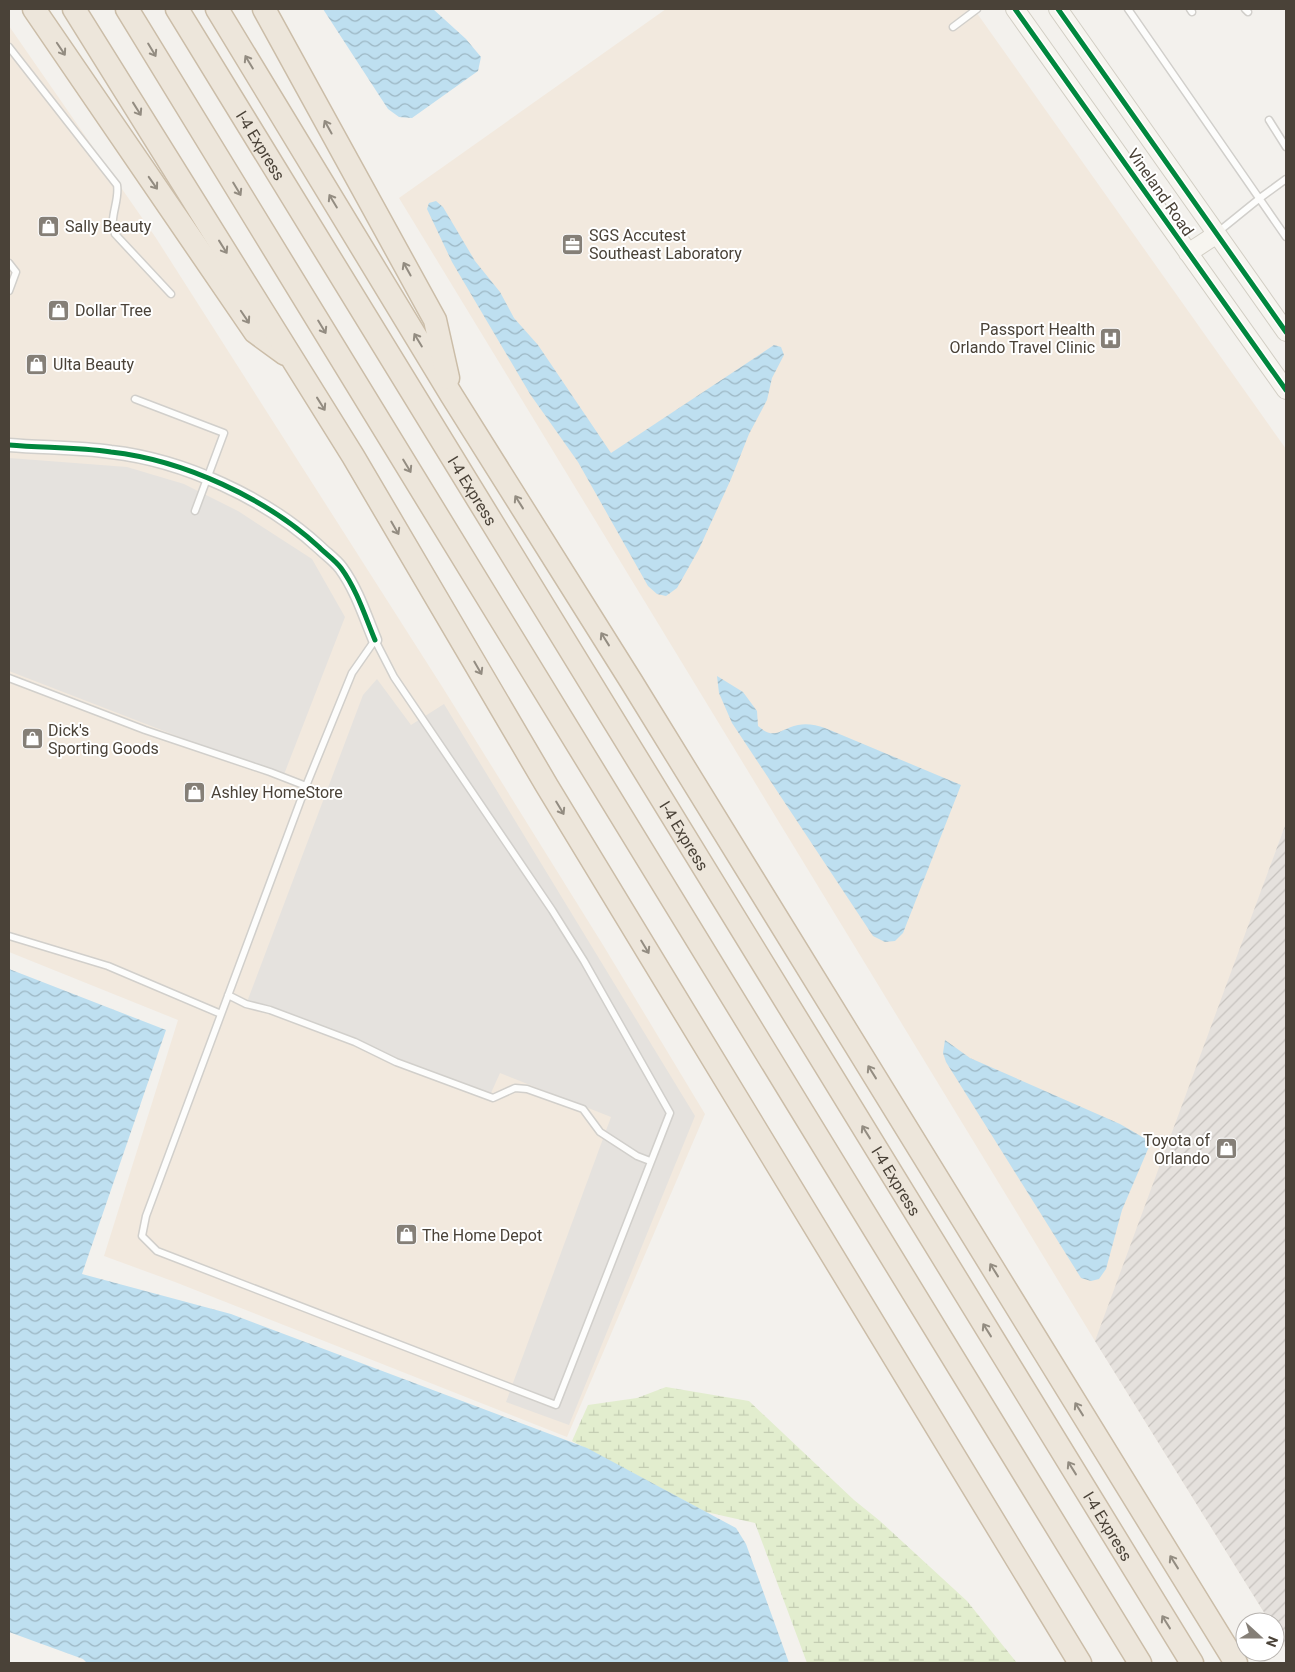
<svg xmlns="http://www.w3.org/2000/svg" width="1295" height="1672" font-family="Roboto,sans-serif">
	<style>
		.commercial { fill: #f2e9de }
		.industrial { fill: url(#industrial-furrows) }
		.wetland { fill: url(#wetland-marsh) }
		.parking { fill: #e5e2de }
		.water { fill: url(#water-waves) }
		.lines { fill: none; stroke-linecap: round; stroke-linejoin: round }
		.lane-casing { stroke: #d1cfcb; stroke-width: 9 }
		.street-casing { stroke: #d1cfcb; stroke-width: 15 }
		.secondary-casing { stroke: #d2cec4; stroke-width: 20 }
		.highway-casing { stroke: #cbbda8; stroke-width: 25 }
		.lane { stroke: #fdfdfc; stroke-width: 6 }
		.street { stroke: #fdfdfc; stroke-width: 12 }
		.secondary { stroke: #f7f5f0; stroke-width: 18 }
		.highway { stroke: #ede6db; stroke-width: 22 }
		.cycleway-casing { stroke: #fff; stroke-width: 8 }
		.cycleway { stroke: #00873e; stroke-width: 5 }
		.oneway { stroke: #938c81 }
		.labels { text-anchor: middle; stroke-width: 4; stroke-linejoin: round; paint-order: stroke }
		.street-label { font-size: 16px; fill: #4a4238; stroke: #fff }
		.poi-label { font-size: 16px; fill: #4a4238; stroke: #fff; text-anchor: start }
	</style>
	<defs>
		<pattern id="industrial-furrows" width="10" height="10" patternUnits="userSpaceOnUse" patternTransform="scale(1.25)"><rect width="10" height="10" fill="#e5e1dd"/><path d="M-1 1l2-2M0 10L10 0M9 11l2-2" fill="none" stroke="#c6c2be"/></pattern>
		<pattern id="wetland-marsh" width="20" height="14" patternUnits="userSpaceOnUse" patternTransform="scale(1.25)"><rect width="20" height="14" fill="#e2edce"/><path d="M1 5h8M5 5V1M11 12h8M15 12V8" fill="none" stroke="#c3ccb2"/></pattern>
		<pattern id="water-waves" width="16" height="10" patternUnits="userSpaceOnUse" patternTransform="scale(1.25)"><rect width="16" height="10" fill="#bedff0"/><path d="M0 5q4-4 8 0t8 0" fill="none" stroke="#9cb6c3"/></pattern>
	</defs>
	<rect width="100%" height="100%" fill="#f3f1ed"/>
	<!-- commercial -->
	<path class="commercial" d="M666 9H974L1286 449V823L1243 942 1286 1649 1275 1631V1622H1270L1095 1341 399 198Z
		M9 26 156 238 443 688 603 945 705 1114 567 1437 175 1282 104 1256 178 1020 9 952Z"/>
	<!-- industrial -->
	<path class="industrial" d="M1286 823V1649L1275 1631V1622H1270L1095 1341Z"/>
	<!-- wetland -->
	<path class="wetland" d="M666 1387 749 1401 854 1500 880 1521 967 1601 1017 1663H807L755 1523 706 1512 572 1441 588 1405 637 1398Z"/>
	<!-- parking -->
	<path class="parking" d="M9 458 127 467 184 484 238 511 312 559 345 617 283 777 9 671Z
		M377 679 411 725 444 704 695 1116 569 1425 506 1402 611 1117 500 1073 491 1093 247 1002 363 695Z"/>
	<!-- water -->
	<path class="water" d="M323 9H433L466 39 481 57 478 71 412 118 399 117 388 109Z
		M436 201 443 207 475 261 500 292 514 318 538 345 611 453 774 345 781 347 784 355 772 378 767 400 749 434 731 479 699 549 677 588 666 596 657 594 648 586 578 462 530 394 452 262 427 209 429 203Z
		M717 676 743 692 757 711 758 726C775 741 780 729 798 725 807 723 816 725 825 728L961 785 903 933 895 941 885 942 873 936 732 723 719 693Z
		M9 969 166 1030 82 1274 231 1314 587 1448 736 1528 746 1544 789 1663H87L83 1659 9 1632Z
		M945 1040 970 1058 1120 1124 1151 1142 1122 1210 1106 1269 1099 1279 1091 1281 1081 1278 946 1062 943 1053Z"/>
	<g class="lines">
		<defs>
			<path id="lane" d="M1128 9 1286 237
				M1190 9 1192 12
				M1245 9 1248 12
				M953 27 977 9
				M9 47 117 185C120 201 108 219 115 234L171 294
				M1269 120 1286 147
				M1218 232 1260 198 1286 179
				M9 263 16 272 9 291
				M135 399 224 433 195 511
				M375 640 394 677 552 910 584 961 670 1113 556 1405 157 1251 142 1236 146 1216 306 786 352 673Z
				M9 678 145 730 270 772 306 786
				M9 936 108 966 221 1014
				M228 995 246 1004 270 1010 355 1042 396 1062 493 1098 515 1088 527 1089 583 1109 600 1132 637 1156 650 1161"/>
			<path id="street" d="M9 445C43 448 77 447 111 452 183 460 266 498 319 547 326 554 335 560 341 568 357 590 365 616 375 640"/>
			<path id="secondary" d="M1015 9 1286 390
				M1058 9 1286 332
				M1188 253 1217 234"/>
			<g id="highway">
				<path d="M34 9 255 332 285 354"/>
				<path d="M74 9 353 456 547 786 1080 1663"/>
				<path d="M127 9 1140 1663"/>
				<path id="s1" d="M177 9 1192 1663"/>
				<path d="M217 9 452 396 631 681 1236 1663"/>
				<path d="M264 9 435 320 448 378"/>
			</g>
		</defs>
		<!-- lane casing -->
		<use href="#lane" class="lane-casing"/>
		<!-- street casing -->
		<use href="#street" class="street-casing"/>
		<!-- secondary casing -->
		<use href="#secondary" class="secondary-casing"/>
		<!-- highway casing -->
		<use href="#highway" class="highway-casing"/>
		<!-- lane -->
		<use href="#lane" class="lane"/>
		<!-- street -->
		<use href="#street" class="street"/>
		<!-- secondary -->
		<use href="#secondary" class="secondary"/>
		<!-- highway -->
		<use href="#highway" class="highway"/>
		<defs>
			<path id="cycleway" d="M1015 9 1286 390
				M1058 9 1286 332
				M9 445C43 448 77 447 111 452 183 460 266 498 319 547 326 554 335 560 341 568 357 590 365 616 375 640"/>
		</defs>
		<!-- cycleway casing -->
		<use href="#cycleway" class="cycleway-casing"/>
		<!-- cycleway -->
		<use href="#cycleway" class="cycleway"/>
	</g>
	<!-- one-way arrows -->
	<defs><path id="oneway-shaft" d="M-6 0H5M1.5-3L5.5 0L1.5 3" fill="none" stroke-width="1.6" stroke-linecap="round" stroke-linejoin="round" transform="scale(1.25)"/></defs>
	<g class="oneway">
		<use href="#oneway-shaft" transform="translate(61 49) rotate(56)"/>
		<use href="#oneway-shaft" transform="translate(152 50) rotate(59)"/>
		<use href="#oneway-shaft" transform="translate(249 62) rotate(-121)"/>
		<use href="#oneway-shaft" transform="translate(137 109) rotate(58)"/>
		<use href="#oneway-shaft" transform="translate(328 127) rotate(-119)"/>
		<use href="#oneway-shaft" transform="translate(153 183) rotate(55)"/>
		<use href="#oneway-shaft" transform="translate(237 189) rotate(59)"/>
		<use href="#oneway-shaft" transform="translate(333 201) rotate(-121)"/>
		<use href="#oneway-shaft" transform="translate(223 247) rotate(58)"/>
		<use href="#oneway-shaft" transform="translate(407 269) rotate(-119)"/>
		<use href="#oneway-shaft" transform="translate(245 317) rotate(56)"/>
		<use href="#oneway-shaft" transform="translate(322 327) rotate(59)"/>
		<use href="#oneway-shaft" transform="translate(418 340) rotate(-121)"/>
		<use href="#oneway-shaft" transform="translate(321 404) rotate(58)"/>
		<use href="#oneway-shaft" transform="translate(407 466) rotate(59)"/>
		<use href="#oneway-shaft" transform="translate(519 502) rotate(-122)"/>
		<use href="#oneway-shaft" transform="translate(395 528) rotate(60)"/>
		<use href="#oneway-shaft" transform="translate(605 639) rotate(-122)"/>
		<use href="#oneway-shaft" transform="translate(478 668) rotate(60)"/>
		<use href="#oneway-shaft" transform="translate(560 808) rotate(59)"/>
		<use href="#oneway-shaft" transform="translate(645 947) rotate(59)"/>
		<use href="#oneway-shaft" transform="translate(872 1072) rotate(-122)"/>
		<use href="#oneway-shaft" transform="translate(866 1132) rotate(-122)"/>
		<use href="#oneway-shaft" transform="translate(994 1270) rotate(-122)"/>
		<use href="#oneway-shaft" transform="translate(987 1330) rotate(-122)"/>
		<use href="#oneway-shaft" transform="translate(1079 1409) rotate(-122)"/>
		<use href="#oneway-shaft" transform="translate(1072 1468) rotate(-122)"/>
		<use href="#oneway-shaft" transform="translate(1174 1562) rotate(-122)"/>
		<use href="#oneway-shaft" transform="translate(1166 1622) rotate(-122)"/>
	</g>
	<!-- icons -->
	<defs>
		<symbol id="shop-square" viewBox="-11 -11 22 22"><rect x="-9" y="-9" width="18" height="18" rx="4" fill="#857f77" stroke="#fff"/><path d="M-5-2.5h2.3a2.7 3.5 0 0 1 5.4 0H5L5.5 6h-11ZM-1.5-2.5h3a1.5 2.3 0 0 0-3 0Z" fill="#fff"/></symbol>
		<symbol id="office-square" viewBox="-11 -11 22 22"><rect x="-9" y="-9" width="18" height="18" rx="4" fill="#857f77" stroke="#fff"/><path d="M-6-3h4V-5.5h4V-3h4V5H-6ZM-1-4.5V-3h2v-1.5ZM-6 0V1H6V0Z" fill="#fff"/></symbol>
		<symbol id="hospital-square" viewBox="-11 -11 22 22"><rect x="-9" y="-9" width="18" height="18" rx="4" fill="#857f77" stroke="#fff"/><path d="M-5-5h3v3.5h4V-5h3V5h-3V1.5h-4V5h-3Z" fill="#fff"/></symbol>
	</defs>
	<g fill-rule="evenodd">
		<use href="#shop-square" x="36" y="214" width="25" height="25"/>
		<use href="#office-square" x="560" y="232" width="25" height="25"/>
		<use href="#shop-square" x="46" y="298" width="25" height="25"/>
		<use href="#hospital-square" x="1098" y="326" width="25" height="25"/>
		<use href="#shop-square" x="24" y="352" width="25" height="25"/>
		<use href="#shop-square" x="20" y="726" width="25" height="25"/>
		<use href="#shop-square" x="182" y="780" width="25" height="25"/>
		<use href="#shop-square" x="1214" y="1136" width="25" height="25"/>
		<use href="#shop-square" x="394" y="1222" width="25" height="25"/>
	</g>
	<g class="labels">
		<!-- street labels -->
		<g class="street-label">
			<text dy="6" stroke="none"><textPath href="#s1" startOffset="160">I-4 Express</textPath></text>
			<text transform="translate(1161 192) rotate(55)" y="6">Vineland Road</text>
			<text dy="6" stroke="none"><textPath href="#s1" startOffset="565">I-4 Express</textPath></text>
			<text dy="6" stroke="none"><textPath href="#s1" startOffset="970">I-4 Express</textPath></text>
			<text dy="6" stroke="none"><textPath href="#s1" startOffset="1375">I-4 Express</textPath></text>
			<text dy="6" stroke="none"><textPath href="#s1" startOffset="1780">I-4 Express</textPath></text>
		</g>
		<!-- poi labels -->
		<g class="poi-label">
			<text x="65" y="232">Sally Beauty</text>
			<text x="589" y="241">SGS Accutest<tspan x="589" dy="18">Southeast Laboratory</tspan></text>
			<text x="75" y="316">Dollar Tree</text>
			<text x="1095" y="335" text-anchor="end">Passport Health<tspan x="1095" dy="18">Orlando Travel Clinic</tspan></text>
			<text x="53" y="370">Ulta Beauty</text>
			<text x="48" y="736">Dick's<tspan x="48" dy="18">Sporting Goods</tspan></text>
			<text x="211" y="798">Ashley HomeStore</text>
			<text x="1210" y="1146" text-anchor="end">Toyota of<tspan x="1210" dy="18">Orlando</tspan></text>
			<text x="422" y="1241">The Home Depot</text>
		</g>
	</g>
	<!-- border -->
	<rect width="1295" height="1672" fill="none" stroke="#4a4238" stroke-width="20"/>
	<!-- north arrow -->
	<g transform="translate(1260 1637) rotate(111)"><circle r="24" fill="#ffffff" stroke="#b7b3af"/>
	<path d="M0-4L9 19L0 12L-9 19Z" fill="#857f77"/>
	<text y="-8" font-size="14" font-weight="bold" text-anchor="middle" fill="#4a4238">N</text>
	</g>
</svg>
